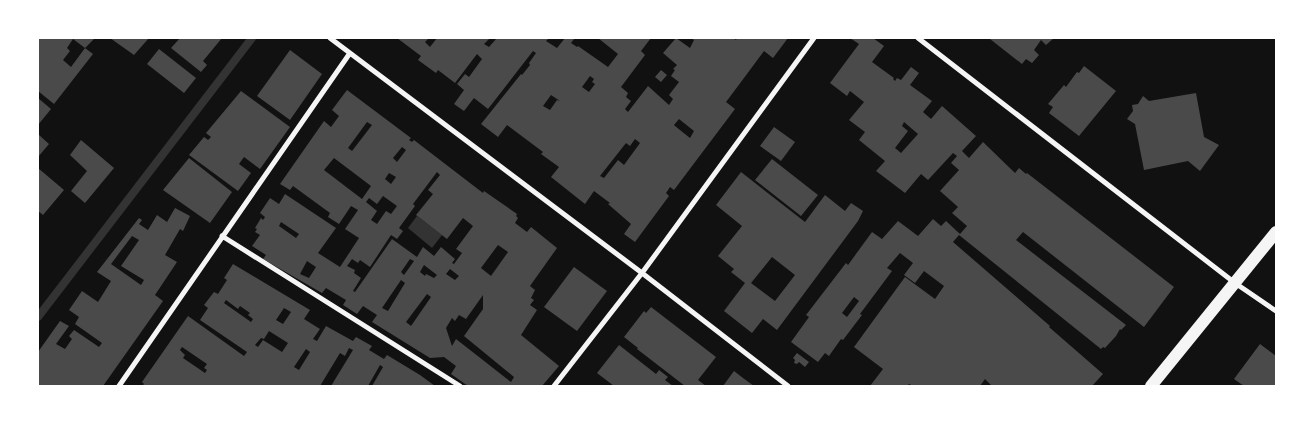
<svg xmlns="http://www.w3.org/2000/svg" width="1314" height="424" font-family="'Sofia Sans Condensed',sans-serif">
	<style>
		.water { fill: #333 }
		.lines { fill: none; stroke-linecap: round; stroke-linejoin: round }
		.stream { stroke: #333; stroke-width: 8 }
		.building { fill: #4a4a4a; fill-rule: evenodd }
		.minor { stroke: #f5f5f5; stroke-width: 5 }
		.primary { stroke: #f5f5f5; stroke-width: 12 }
	</style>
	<rect width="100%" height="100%" fill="#111"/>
	<!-- water -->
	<path class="water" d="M417 216 442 235 432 248 408 228Z"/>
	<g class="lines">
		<!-- stream -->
		<path class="stream" d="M38 317 252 38"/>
	</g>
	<!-- building -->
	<path class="building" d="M38 38H95L85 48 73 39 67 48 70 51 63 60 71 67 85 48 93 54 54 104 38 91Z
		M110 38H149L134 55Z
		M180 38H222L203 61 207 65 201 72 171 48Z
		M397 38H429L425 42 430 47 437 38H490L484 44 489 47 497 38H549L546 41 557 48 565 38H575L571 43 577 47 578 46 608 67 618 54 598 38H651L641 51 645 55 621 87 628 93 626 97 631 101 625 109 628 112 648 86 669 105 673 99 669 95 679 82 671 76 675 70 673 69 677 65 663 53 676 38 690 48 694 40 691 38H733L736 40 737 38H788L773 58 764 51 741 82 726 102 735 109 674 190 670 187 666 193 669 196 635 242 624 234 631 224 608 204 610 203 594 191 585 204 551 177 559 167 541 154 543 152 507 125 498 137 481 124 521 74 522 75 530 65 529 63 536 53 533 51 488 109 474 98 464 111 454 104 464 90 457 84 465 74 469 77 482 59 477 54 455 83 438 70 436 73 418 60 421 56ZM590 76 594 79 592 82 595 84 589 92 582 87ZM551 95 560 101 557 100 550 110 543 106ZM679 119 694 131 690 138 675 126 674 125ZM635 139 640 143 624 165 618 160 604 178 600 176 626 143 630 146Z
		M850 38H873L884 46 872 62 894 78 893 79 895 81 897 78 901 80 911 67 919 73 910 85 932 101 923 112 931 119 942 106 976 136 962 151 969 158 983 142 1015 173 1019 168 1026 174 1027 173 1174 287 1144 327 1023 232 1016 240 1126 325 1121 330 1120 329 1116 336 1105 348 1103 347 1101 349 959 235 953 242 1050 326 1049 327 1103 374 1092 386H992L985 379 980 386H913L909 384 907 386H870L883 369 854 347 905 277 935 299 944 286 924 271 915 283 904 275 913 263 900 253 887 268 892 271 860 314 862 315 843 340 841 339 829 356 825 353 818 362 791 342 809 317 806 315 846 263 848 265 872 232 882 239 898 221 918 236 933 219 941 226 946 221 960 234 967 226 952 213 958 207 940 191 959 170 951 163 957 156 953 153 928 180 921 174 905 193 876 171 885 161 859 140 865 132 849 120 864 102 850 91 847 96 830 83 859 44ZM904 122 918 134 901 153 895 148 908 131 902 126ZM854 297 859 301 847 317 842 313Z
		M991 38H1054L1046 45 1041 40 1034 50 1039 55 1032 63 1026 59 1022 64 990 39Z
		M159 49 196 78 184 93 147 64Z
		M290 50 322 74 290 120 257 96Z
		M1084 66 1116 91 1079 136 1049 113 1053 107 1048 104 1064 85 1066 87 1077 72 1079 73Z
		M661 70 667 75 661 82 655 77Z
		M347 90 411 138 409 140 412 142 414 140 483 193 484 191 517 214 516 216 518 218 515 223 527 232 531 227 557 248 530 286 535 290 531 298 534 300 530 305 537 310 521 335 559 366 542 386H468L451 374 456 366 444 357 430 358 372 322 377 315 363 306 357 314 343 305 346 300 326 288 322 293 263 259 266 255 252 246 260 235 255 232 257 229 255 228 261 218 263 220 265 217 260 213 270 198 279 204 285 194 336 228 318 253 340 267 359 238 345 229 358 210 351 206 339 224 328 217 330 213 293 186 290 190 280 184 324 121 331 127 339 116 332 110ZM367 122 372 125 352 151 348 148ZM402 147 406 150 397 162 393 158ZM334 158 371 186 362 199 324 170ZM437 172 440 175 428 190 433 194 416 215 447 239 463 218 473 226 456 249 462 253 454 264 452 263 455 259 441 247 434 256 423 247 417 257 392 239 355 292 353 291 361 278 354 273 355 270 347 266 352 259 358 263 360 260 370 267 391 235 397 239 403 231 399 228 415 206 413 204ZM389 173 396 177 391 184 385 179ZM383 196 397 206 391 214 386 211 377 224 371 220 377 211 366 202 369 198 377 204ZM281 222 299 234 296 238 279 226ZM498 245 508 252 491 276 481 268ZM410 259 414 261 404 275 401 272ZM307 261 316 267 309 278 300 274ZM424 265 437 275 434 278 426 274 425 276 420 272ZM450 269 459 276 455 280 446 274ZM401 280 405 283 388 311 382 308ZM427 294 431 297 411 326 406 322ZM483 295V309L464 336 514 377 511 382 456 339 452 346 446 328 452 318 455 321 459 315 466 319Z
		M241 91 290 127 260 169 244 157 239 164 251 173 238 191 189 155 204 137 208 140 211 137 206 133Z
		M1196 93 1204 137 1219 145 1200 171 1188 161 1144 170 1135 124 1127 119 1133 111 1132 105 1138 104 1143 96 1149 101Z
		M38 98 51 109 38 125Z
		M774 127 795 142 781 161 760 146Z
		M38 134 49 144 38 157Z
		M81 140 114 168 85 203 71 191 87 171 70 155Z
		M189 158 232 192 210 223 163 190Z
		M772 159 818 195 801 216 755 180Z
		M38 168 64 190 43 215 38 211Z
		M741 172 805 222 825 195 845 211 851 203 863 211 858 221 777 330 763 319 752 333 724 311 745 283 731 272 734 269 718 256 742 226 716 205ZM772 257 795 275 775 301 751 283Z
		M175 208 190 216 183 231 180 229 165 255 177 262 155 295 163 301 103 386H38V352L60 321 69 326 56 344 65 349 72 339 69 336 74 330 99 347 102 343 75 324 79 317 69 310 82 291 98 302 111 281 97 272 139 218 142 220 139 224 148 230 157 215 167 222ZM132 236 139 240 121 266 144 280 141 285 111 264Z
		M233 264 310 310 304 319 320 329 313 339 317 341 326 326 353 341 356 337 372 346 369 350 384 359 387 355 420 375 435 386H372L383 367 380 365 368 386H331L353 350 349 348 345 356 340 353 320 386H142L144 384 142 382 188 316 244 356 247 352 200 320 208 308 204 305 214 292 218 294 227 280 224 278ZM226 300 238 309 240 306 250 313 248 315 253 319 251 322 224 303ZM284 308 291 312 283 324 276 320ZM269 331 288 343 282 352 263 340 258 347 255 345 261 338 264 339ZM182 347 207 364 204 368 207 370 205 373 183 358 185 355 180 350ZM306 349 310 352 299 370 294 367Z
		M574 267 607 291 577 331 544 307Z
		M651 307 716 357 698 380 706 386H685L637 349 638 348 624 337 644 311 646 313Z
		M1260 344 1276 356V386H1244L1234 379Z
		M619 345 656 374 659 370 668 377 665 380 673 386H614L597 373Z
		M797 353 809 362 805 367 799 362 797 364 794 363 795 360 793 358Z
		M734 371 743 378 754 386H723Z"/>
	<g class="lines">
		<!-- minor -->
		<path class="minor" d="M330 38 642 273 788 386
			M918 38 1235 283 1276 311
			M222 236 460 386
			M119 386 350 53
			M554 386 642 273 814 38"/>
		<!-- primary -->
		<path class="primary" d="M1151 386 1276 232"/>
	</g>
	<!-- border -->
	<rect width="1314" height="424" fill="none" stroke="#ffffff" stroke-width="78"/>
</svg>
